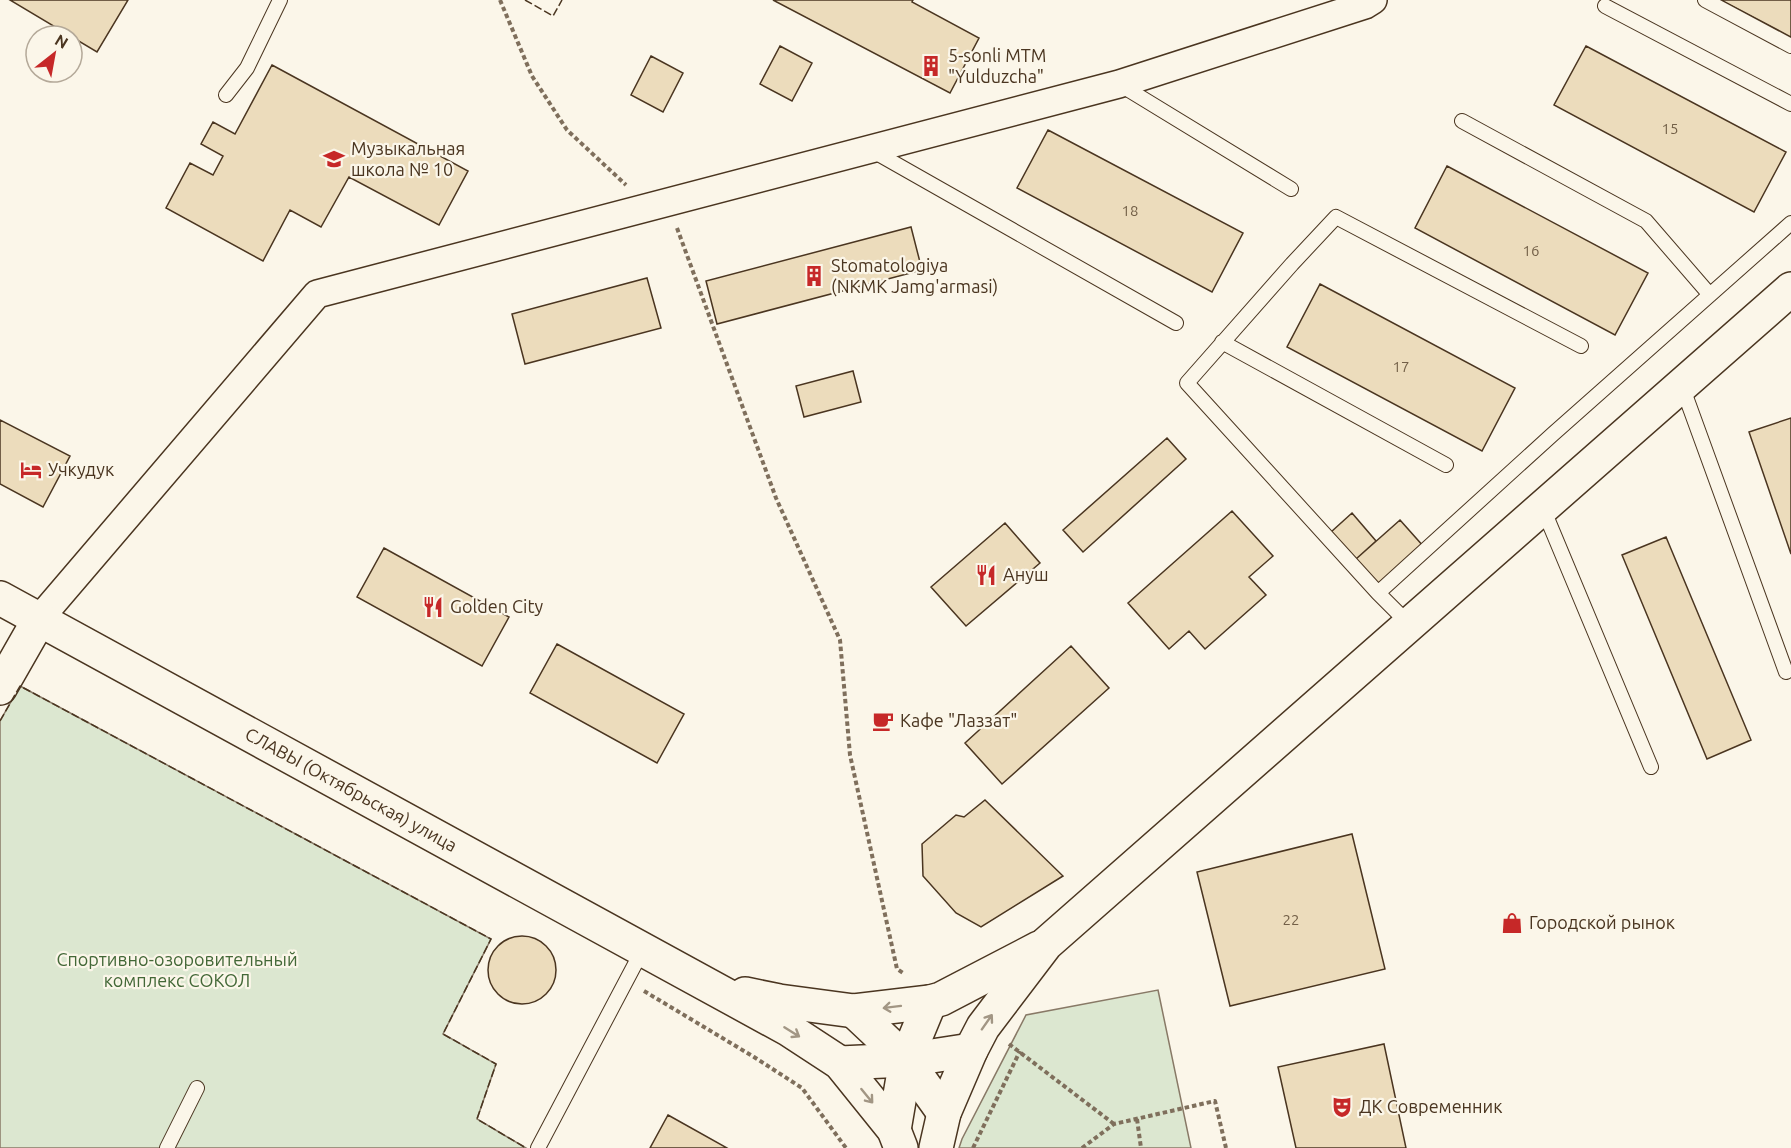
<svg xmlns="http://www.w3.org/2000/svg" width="1791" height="1148" font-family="Ubuntu,sans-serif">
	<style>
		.green { fill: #dce7d0; stroke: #887966; stroke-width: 1.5 }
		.building { fill: #ecdcbc; stroke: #4a3520; stroke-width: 1.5 }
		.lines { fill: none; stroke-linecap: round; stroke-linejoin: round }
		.service-casing { stroke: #4a3520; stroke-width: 16 }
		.minor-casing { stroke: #4a3520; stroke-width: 30 }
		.tertiary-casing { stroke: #4a3520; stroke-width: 36 }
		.secondary-casing { stroke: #4a3520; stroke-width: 36 }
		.path { stroke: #7f6f5c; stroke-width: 4; stroke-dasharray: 4.5 3; stroke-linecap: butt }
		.service { stroke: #fbf6e9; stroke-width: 14 }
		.minor { stroke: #fbf6e9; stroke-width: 27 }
		.tertiary { stroke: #fbf6e9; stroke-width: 33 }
		.secondary { stroke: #fbf6e9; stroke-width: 33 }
		.fence { stroke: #4a3520; stroke-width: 1.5; stroke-dasharray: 8 3; stroke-linecap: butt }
		.oneway { stroke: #a29684 }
		.labels { text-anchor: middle; stroke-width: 4.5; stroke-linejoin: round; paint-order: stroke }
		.number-label { font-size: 15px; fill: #725f47 }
		.poi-label { font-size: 18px; fill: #4a3520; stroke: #fbf6e9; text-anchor: start }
		.street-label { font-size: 18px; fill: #4a3520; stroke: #fbf6e9 }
		.park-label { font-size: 18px; fill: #436837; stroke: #fbf6e9 }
	</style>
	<rect width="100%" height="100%" fill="#fbf6e9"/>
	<!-- green -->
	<path class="green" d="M20 686 491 939 443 1034 496 1064 477 1119 526 1148H0V721Z
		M1158 990 1191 1148H959L962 1139 1026 1015Z"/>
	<!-- building -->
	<path class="building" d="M10 0H128L97 52Z
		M773 0H913L912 2 979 38 950 93Z
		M1721 0H1791V37Z
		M780 46 812 63 792 101 760 84Z
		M1586 46 1786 152 1754 212 1554 105Z
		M651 56 683 73 663 112 631 95Z
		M272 65 468 171 439 225 349 177 321 227 290 210 263 261 166 208 190 163 213 175 223 156 201 144 213 122 235 134Z
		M1048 130 1243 233 1212 292 1017 188Z
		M1447 166 1648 273 1615 335 1415 228Z
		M911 227 922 270 717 324 706 281Z
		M647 278 661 328 525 364 512 314Z
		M1320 284 1515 388 1482 451 1287 347Z
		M853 371 861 402 804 417 796 386Z
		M1791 418V554L1749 432Z
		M0 420 70 456 43 507 0 484Z
		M1167 438 1186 459 1083 552 1063 530Z
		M1232 511 1273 556 1249 577 1266 595 1205 649 1189 631 1169 649 1128 603Z
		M1352 513 1376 541 1356 559 1331 532Z
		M1400 520 1424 547 1380 586 1356 559Z
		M1005 523 1040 563 966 626 931 587Z
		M1666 537 1751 740 1707 759 1622 555Z
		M384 548 509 617 482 666 357 597Z
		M557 644 684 714 657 763 530 693Z
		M1071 646 1109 688 1002 784 965 743Z
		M985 800 1063 876 981 927 956 913 923 876 922 844 956 815 964 817Z
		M1352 834 1385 969 1230 1006 1197 872Z
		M488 970a34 34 0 1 1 68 0a34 34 0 1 1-68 0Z
		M1384 1044 1406 1148H1296L1278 1067Z
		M668 1115 727 1148H650Z"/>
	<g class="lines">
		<defs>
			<path id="service" d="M1705 0 1791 46
				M1605 6 1791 104
				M1119 84 1291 189
				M226 95 247 68 280 0
				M1462 121 1646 221 1710 295
				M873 151 1176 323
				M1222 342 1446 465
				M1682 386 1786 672
				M1542 506 1651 767
				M1378 593 1553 434 1791 223
				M1409 624 1378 593 1187 383 1292 264 1336 217 1581 346
				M167 1148 197 1088
				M538 1148 643 949"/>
			<path id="minor" d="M40 618 317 294 1119 84 1365 5 1373 0"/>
			<path id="tertiary" d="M0 688 40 618"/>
			<g id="secondary">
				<path id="s1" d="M0 598 788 1029 840 1063 894 1130 901 1148"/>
				<path d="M745 994 779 1001 854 1011 930 1002 941 999 1039 948"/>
				<path d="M854 1011 906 1060 944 1113"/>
				<path d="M840 1063 906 1060 971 1050"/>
				<path d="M894 1130 906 1060 930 1002"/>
				<path d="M936 1148 944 1113 971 1050 983 1027 1046 944 1791 289"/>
			</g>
		</defs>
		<!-- service casing -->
		<use href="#service" class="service-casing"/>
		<!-- minor casing -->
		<use href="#minor" class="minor-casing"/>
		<!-- tertiary casing -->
		<use href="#tertiary" class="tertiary-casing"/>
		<!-- secondary casing -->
		<use href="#secondary" class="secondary-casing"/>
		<!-- path -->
		<path class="path" d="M500 0 532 76 567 130 626 185
			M677 228 776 498 840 640 850 755 897 969 903 973
			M644 991 754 1057 802 1088 846 1148
			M1009 1044 1114 1124
			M1137 1119 1141 1148
			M973 1148 1020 1051
			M1082 1148 1114 1124 1215 1101 1226 1148"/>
		<!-- service -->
		<use href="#service" class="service"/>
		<!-- minor -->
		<use href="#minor" class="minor"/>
		<!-- tertiary -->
		<use href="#tertiary" class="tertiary"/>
		<!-- secondary -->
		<use href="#secondary" class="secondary"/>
		<!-- fence -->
		<path class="fence" d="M525 0 553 16 562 0
			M0 721 20 686 491 939 443 1034 496 1064 477 1119 526 1148"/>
	</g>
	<!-- one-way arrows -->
	<defs><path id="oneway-shaft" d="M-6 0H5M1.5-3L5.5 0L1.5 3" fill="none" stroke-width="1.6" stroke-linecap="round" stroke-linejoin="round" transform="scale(1.5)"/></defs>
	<g class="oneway">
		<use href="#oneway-shaft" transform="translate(892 1007) rotate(173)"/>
		<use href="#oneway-shaft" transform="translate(987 1022) rotate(-55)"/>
		<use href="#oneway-shaft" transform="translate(792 1032) rotate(32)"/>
		<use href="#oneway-shaft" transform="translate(867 1096) rotate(51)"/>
	</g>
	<!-- icons -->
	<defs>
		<symbol id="building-bare" viewBox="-9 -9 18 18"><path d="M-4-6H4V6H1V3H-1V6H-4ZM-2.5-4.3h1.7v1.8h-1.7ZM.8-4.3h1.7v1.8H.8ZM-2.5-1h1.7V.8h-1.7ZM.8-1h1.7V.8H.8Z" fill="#c62828" stroke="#fbf6e9" stroke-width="2.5" paint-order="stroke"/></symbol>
		<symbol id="school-bare" viewBox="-9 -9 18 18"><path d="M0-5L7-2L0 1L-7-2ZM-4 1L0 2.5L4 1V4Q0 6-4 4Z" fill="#c62828" stroke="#fbf6e9" stroke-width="2.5" paint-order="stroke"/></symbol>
		<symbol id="hotel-bare" viewBox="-9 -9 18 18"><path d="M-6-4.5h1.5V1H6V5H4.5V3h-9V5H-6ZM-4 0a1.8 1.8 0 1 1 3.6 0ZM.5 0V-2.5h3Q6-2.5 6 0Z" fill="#c62828" stroke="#fbf6e9" stroke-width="2.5" paint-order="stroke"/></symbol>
		<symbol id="restaurant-bare" viewBox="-9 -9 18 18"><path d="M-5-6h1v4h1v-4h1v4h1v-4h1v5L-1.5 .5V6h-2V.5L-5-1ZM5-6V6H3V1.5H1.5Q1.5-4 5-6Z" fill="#c62828" stroke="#fbf6e9" stroke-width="2.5" paint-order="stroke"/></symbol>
		<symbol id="cafe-bare" viewBox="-9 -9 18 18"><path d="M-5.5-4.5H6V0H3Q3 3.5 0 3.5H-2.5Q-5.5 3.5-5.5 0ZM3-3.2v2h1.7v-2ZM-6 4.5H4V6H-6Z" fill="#c62828" stroke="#fbf6e9" stroke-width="2.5" paint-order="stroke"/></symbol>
		<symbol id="shop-bare" viewBox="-9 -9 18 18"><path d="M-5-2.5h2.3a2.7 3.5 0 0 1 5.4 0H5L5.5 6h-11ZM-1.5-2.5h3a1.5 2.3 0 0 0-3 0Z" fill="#c62828" stroke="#fbf6e9" stroke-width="2.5" paint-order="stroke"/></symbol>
		<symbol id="theatre-bare" viewBox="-9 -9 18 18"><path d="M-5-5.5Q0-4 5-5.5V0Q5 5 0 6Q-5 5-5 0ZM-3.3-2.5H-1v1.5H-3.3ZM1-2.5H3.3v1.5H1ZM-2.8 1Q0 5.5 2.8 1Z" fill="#c62828" stroke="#fbf6e9" stroke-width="2.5" paint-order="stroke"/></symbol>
	</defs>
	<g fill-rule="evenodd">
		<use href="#building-bare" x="916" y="51" width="30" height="30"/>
		<use href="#school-bare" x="319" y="144" width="30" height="30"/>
		<use href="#building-bare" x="799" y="261" width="30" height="30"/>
		<use href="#hotel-bare" x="16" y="455" width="30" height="30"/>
		<use href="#restaurant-bare" x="971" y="560" width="30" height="30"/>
		<use href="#restaurant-bare" x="418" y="592" width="30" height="30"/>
		<use href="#cafe-bare" x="868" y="706" width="30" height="30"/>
		<use href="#shop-bare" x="1497" y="908" width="30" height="30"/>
		<use href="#theatre-bare" x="1327" y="1092" width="30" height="30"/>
	</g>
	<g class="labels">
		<!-- number labels -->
		<g class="number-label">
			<text x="1670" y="134">15</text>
			<text x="1130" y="216">18</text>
			<text x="1531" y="256">16</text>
			<text x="1401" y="372">17</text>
			<text x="1291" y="925">22</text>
		</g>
		<!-- poi labels -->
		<g class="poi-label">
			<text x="948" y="62">5-sonli MTM<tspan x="948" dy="21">"Yulduzcha"</tspan></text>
			<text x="351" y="155">Музыкальная<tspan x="351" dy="21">школа № 10</tspan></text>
			<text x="831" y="272">Stomatologiya<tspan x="831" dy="21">(NKMK Jamg'armasi)</tspan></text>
			<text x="48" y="476">Учкудук</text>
			<text x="1003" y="581">Ануш</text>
			<text x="450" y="613">Golden City</text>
			<text x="900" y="727">Кафе "Лаззат"</text>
			<text x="1529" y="929">Городской рынок</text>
			<text x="1359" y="1113">ДК Современник</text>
		</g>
		<!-- street labels -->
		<g class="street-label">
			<text dy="6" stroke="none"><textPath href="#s1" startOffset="400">СЛАВЫ (Октябрьская) улица</textPath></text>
		</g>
		<!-- park labels -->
		<g class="park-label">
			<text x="177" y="966">Спортивно-озоровительный<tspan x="177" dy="21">комплекс СОКОЛ</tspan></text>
		</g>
	</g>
	<!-- north arrow -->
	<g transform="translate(54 54) rotate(31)"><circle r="28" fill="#fbf6e9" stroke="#b4a999" stroke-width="1.5"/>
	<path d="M0-4.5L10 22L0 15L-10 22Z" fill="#c62828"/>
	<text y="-9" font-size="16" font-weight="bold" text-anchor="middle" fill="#4a3520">N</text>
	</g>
</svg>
